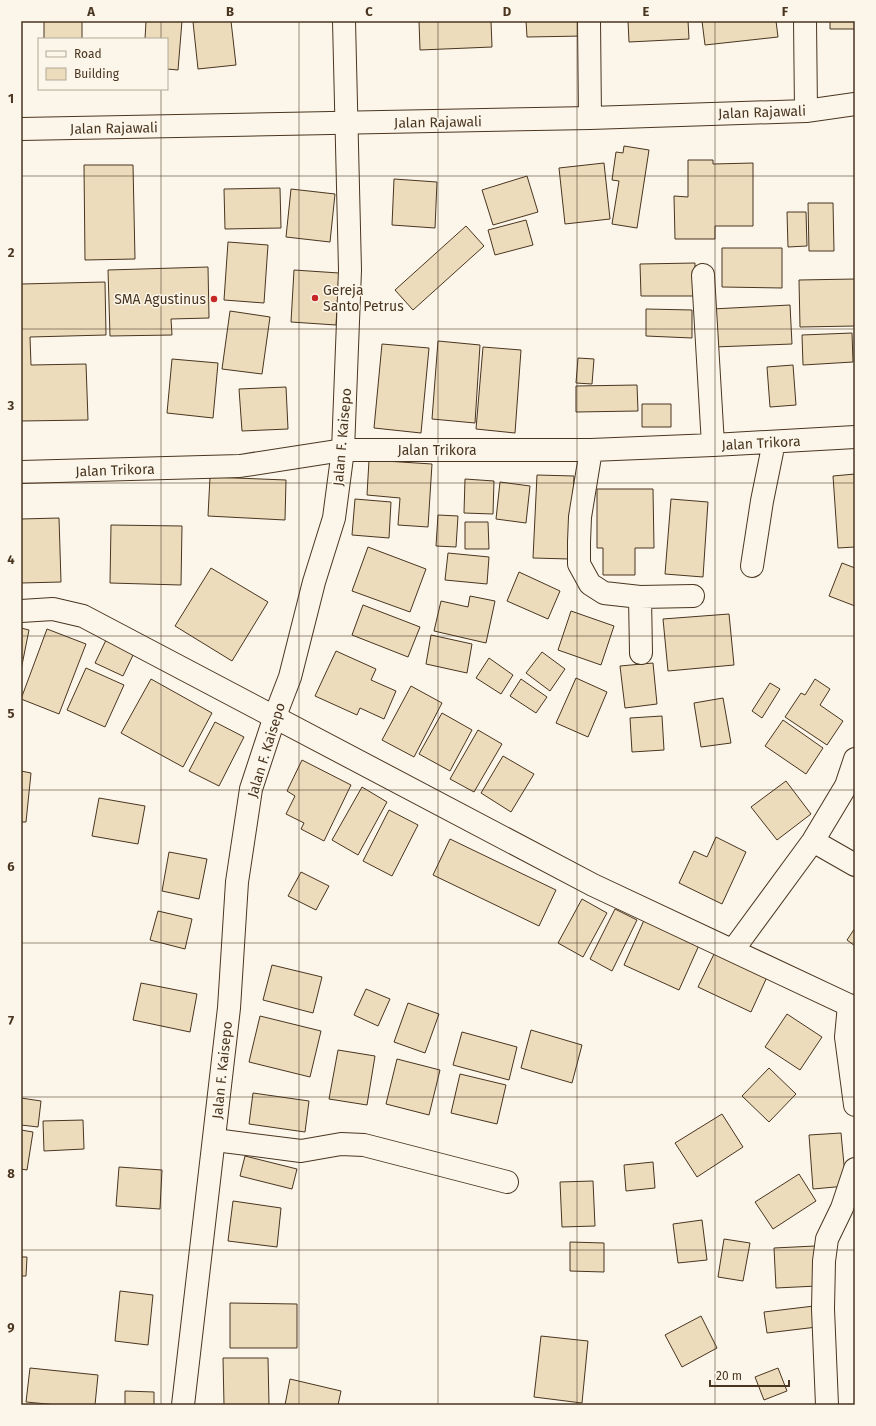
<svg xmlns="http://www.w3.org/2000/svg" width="876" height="1426" font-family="'Fira Sans',sans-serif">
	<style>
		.building { fill: #ecdcbc; stroke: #4a3520 }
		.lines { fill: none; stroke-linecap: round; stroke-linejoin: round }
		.street-casing { stroke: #4a3520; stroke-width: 24 }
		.secondary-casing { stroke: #4a3520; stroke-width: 24 }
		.street { stroke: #fbf6e9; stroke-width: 22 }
		.secondary { stroke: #fbf6e9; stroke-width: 22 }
		.grid { fill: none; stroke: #4a3520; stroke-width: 1; stroke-opacity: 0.55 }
		.poi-dot { fill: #c62828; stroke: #fbf6e9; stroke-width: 1.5 }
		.labels { text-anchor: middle; stroke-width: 3; stroke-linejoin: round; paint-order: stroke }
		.street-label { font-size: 14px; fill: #4a3520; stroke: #fbf6e9 }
		.poi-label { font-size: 14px; fill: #4a3520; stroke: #fbf6e9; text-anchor: start }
		.neatline { fill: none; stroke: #4a3520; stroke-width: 1.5 }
		.grid-label { font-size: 13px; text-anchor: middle; font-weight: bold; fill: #4a3520 }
	</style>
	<rect width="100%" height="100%" fill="#fbf6e9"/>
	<!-- building -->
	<path class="building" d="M44 21H82V39H44Z
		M146 21H182L178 70 167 69V39H145Z
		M207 21H231L236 65 198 69 193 22Z
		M419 21H491L492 47 420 50Z
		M526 21H584V36L527 37Z
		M628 21H688L689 39 629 42Z
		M702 21H776L778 37 705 45Z
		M830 21H855V29H830Z
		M624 146 649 150 637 228 612 224 619 181 612 180 616 152 623 153Z
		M688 160H713V164L753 163V226H715V239H675L674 196 688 197Z
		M604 163 610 219 565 224 559 168Z
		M84 165H133L135 259 85 260Z
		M527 176 538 212 493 225 482 190Z
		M394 179 437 182 435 228 392 225Z
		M280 188 281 228 225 229 224 189Z
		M291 189 335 194 330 242 286 237Z
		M808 203H833L834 251H809Z
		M787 212H806L807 246 788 247Z
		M526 220 533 245 495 255 488 230Z
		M466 226 484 246 413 310 395 290Z
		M228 242 268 245 264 303 224 300Z
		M722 248H782V288L722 287Z
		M695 263V296H641L640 264Z
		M208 267 209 318 171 319 172 335 110 336 108 270Z
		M294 270 339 273 336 325 291 322Z
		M855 279V326L800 327 799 280Z
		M105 282 106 335 30 337 31 365 86 364 88 420 21 421V284Z
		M790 305 792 344 714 347 712 309Z
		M646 309 692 310V338L646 336Z
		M230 311 270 317 262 374 222 369Z
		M852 333 853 362 803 365 802 335Z
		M438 341 480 345 475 423 432 419Z
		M382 344 429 348 421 433 374 428Z
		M483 347 521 350 515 433 476 429Z
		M578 358 594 359 592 384 576 383Z
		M172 359 218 363 213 418 167 413Z
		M793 365 796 405 770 407 767 367Z
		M637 385 638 411 576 412V386Z
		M286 387 288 429 242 431 239 389Z
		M642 404H671V427H642Z
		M369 460 432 464 428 527 398 525 400 498 367 495Z
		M855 474V547L838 548 833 476Z
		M537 475 574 476 570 559 533 558Z
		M210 477 286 480 285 520 208 516Z
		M465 479 494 481 493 514 464 513Z
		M500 482 530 486 526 523 496 519Z
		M597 489H653L654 548H635V575H603V548H597Z
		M355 499 391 502 389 538 352 535Z
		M671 499 708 502 703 577 665 574Z
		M438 515 458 516 456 547 436 546Z
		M59 518 61 582 21 583V519Z
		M465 522H488L489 549H465Z
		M111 525 182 526 181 585 110 583Z
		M368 547 426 569 410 612 352 591Z
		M448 553 489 557 487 584 445 580Z
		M842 563 855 568V606L829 596Z
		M211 568 268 602 232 661 175 626Z
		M519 572 560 591 548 619 507 601Z
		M470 596 495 601 486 643 434 631 441 601 468 607Z
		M363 605 420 627 408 657 352 635Z
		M571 611 614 626 601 665 558 650Z
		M729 614 734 665 668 671 663 619Z
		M21 628 29 630 21 670Z
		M47 629 86 644 59 714 21 699Z
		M431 635 472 644 467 673 426 664Z
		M107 638 135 651 123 676 95 663Z
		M336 651 376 669 371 680 396 691 384 719 360 708 357 715 315 696Z
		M542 652 565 669 550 691 526 673Z
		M489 658 513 675 501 694 476 678Z
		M653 663 657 704 625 708 620 666Z
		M86 668 124 685 105 727 67 710Z
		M576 678 607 692 588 737 556 723Z
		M151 679 212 713 183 767 121 733Z
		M521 679 547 697 536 713 510 696Z
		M815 679 830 689 820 705 843 721 827 745 785 717 801 693 805 695Z
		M770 683 780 689 762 718 752 711Z
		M411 686 442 703 414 757 382 740Z
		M723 698 731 743 701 747 694 703Z
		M442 713 472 730 450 771 419 754Z
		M662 716 664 750 632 752 630 718Z
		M783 720 823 748 806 774 765 746Z
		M215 722 244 737 219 786 189 771Z
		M478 730 502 744 474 792 450 779Z
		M503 756 534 774 511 812 481 793Z
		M302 760 351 785 324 841 301 829 304 823 286 814 295 796 287 791Z
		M21 771 31 773 26 822H21Z
		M786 781 811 814 777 840 751 807Z
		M362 787 387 802 358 855 332 840Z
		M99 798 145 806 138 844 92 836Z
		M389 810 418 825 392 876 363 861Z
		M716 837 746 852 722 904 679 883 694 851 707 857Z
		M450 839 556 890 539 926 433 875Z
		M169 852 207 859 199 899 162 891Z
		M301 872 329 886 316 910 288 896Z
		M582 899 607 913 583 957 558 943Z
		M615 909 637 920 612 971 590 959Z
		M158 911 192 919 185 949 150 940Z
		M645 918 700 943 679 990 624 965Z
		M855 928V946L847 940Z
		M715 952 767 977 751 1012 698 987Z
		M272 965 322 977 313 1013 263 1000Z
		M141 983 197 994 190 1032 133 1020Z
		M366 989 390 999 378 1026 354 1015Z
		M408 1003 439 1014 425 1053 394 1042Z
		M787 1014 822 1037 800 1070 765 1047Z
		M260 1016 321 1031 310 1077 249 1062Z
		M531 1030 582 1045 572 1083 521 1068Z
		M462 1032 517 1047 509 1080 453 1065Z
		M338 1050 375 1056 367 1105 329 1099Z
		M397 1059 440 1070 429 1115 386 1104Z
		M769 1068 796 1094 769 1122 742 1096Z
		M460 1074 506 1085 497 1124 451 1113Z
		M253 1093 309 1101 305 1132 249 1124Z
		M21 1098 41 1101 38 1127 21 1125Z
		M722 1114 743 1147 697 1177 675 1143Z
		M83 1120 84 1149 44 1151 43 1121Z
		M21 1130 33 1132 27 1170 21 1169Z
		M841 1133 846 1186 813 1189 809 1135Z
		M245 1156 297 1169 292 1189 240 1176Z
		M653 1162 655 1188 626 1191 624 1165Z
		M119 1167 162 1170 160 1209 116 1206Z
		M799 1174 816 1201 773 1229 755 1202Z
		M593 1181 595 1226 562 1227 560 1182Z
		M233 1201 281 1208 277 1247 228 1241Z
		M702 1220 707 1260 678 1263 673 1224Z
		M724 1239 750 1243 743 1281 718 1277Z
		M570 1242 604 1243V1272L570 1271Z
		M815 1246 817 1286 776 1288 774 1248Z
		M21 1257H27L26 1276H21Z
		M120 1291 153 1295 148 1345 115 1341Z
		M230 1303 297 1304V1348H230Z
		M814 1306 817 1327 767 1333 764 1312Z
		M701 1316 717 1348 682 1367 665 1335Z
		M541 1336 588 1341 582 1403 534 1397Z
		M223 1358H268L269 1405H224Z
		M30 1368 98 1375 95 1405H58L26 1402Z
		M778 1368 787 1391 764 1400 755 1377Z
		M290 1379 341 1391 338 1405H285Z
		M125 1391 154 1392V1405H125Z"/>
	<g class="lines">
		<defs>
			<path id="street" d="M589 21 590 118
				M805 21 806 111
				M21 129 590 118 806 111 855 104
				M703 275 713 445
				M591 450 580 517 579 542V564L590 584 604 593 640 597 693 596
				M21 472 240 466 343 450H591L713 445 855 437
				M752 566 762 501 774 442
				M640 597 641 653
				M21 611 53 609 83 616 593 885 855 1008
				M813 841 855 865
				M733 950 813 841 846 786 855 759
				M849 1005 846 1037 855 1105
				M215 1140 301 1151 341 1144 364 1145 507 1182
				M827 1405 823 1309 824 1261 827 1239 842 1208 855 1169"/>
			<path id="secondary" d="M183 1405 229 1008 237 882 251 789 275 716 290 677 314 582 334 518 343 450 350 270 344 21"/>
		</defs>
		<!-- street casing -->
		<use href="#street" class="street-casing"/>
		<!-- secondary casing -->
		<use href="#secondary" class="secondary-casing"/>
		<!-- street -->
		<use href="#street" class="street"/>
		<!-- secondary -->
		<use href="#secondary" class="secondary"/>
	</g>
	<!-- grid -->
	<path class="grid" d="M161 21V39M299 21V1405M438 21V1405M577 21V1405M715 21V1405M161 89V1405M21 176H855M21 329H855M21 483H855M21 636H855M21 790H855M21 943H855M21 1097H855M21 1250H855"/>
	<!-- markers -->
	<g class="poi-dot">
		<circle cx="315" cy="298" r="4"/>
		<circle cx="214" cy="299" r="4"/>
	</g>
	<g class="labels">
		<!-- street labels -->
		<g class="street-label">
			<text transform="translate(762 112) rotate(-2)" y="5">Jalan Rajawali</text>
			<text transform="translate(438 122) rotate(-1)" y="5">Jalan Rajawali</text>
			<text transform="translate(114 128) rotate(-1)" y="5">Jalan Rajawali</text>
			<text transform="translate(342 437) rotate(-85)" y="5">Jalan F. Kaisepo</text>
			<text transform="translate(761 443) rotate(-3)" y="5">Jalan Trikora</text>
			<text x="437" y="455">Jalan Trikora</text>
			<text transform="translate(115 470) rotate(-2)" y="5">Jalan Trikora</text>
			<text transform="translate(266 750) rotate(-73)" y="5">Jalan F. Kaisepo</text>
			<text transform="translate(222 1070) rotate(-84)" y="5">Jalan F. Kaisepo</text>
		</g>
		<!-- poi labels -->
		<g class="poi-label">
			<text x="323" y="295">Gereja<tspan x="323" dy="16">Santo Petrus</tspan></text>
			<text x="206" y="304" text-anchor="end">SMA Agustinus</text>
		</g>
	</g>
	<!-- border -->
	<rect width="876" height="1426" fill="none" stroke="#fbf6e9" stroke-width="44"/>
	<!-- legend -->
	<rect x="38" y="38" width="130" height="52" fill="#fbf6e9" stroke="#b4a999"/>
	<rect x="46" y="51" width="20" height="6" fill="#fbf6e9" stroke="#b4a999"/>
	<text x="74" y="58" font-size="12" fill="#4a3520">Road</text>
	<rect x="46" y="68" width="20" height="12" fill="#ecdcbc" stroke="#b4a999"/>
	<text x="74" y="78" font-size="12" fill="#4a3520">Building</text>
	<!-- scale -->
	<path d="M710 1380v6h79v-6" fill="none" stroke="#4a3520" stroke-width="2"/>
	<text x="716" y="1380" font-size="12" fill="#4a3520" stroke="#fbf6e9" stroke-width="3" paint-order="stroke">20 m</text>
	<rect x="22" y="22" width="832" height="1382" class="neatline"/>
	<g class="grid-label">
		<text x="91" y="16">A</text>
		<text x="230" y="16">B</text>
		<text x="369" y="16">C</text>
		<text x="507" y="16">D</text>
		<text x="646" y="16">E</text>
		<text x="785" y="16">F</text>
		<text x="11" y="103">1</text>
		<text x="11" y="257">2</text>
		<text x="11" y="410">3</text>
		<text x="11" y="564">4</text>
		<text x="11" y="718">5</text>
		<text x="11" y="871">6</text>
		<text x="11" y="1025">7</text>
		<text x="11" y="1178">8</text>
		<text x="11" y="1332">9</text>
	</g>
</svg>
